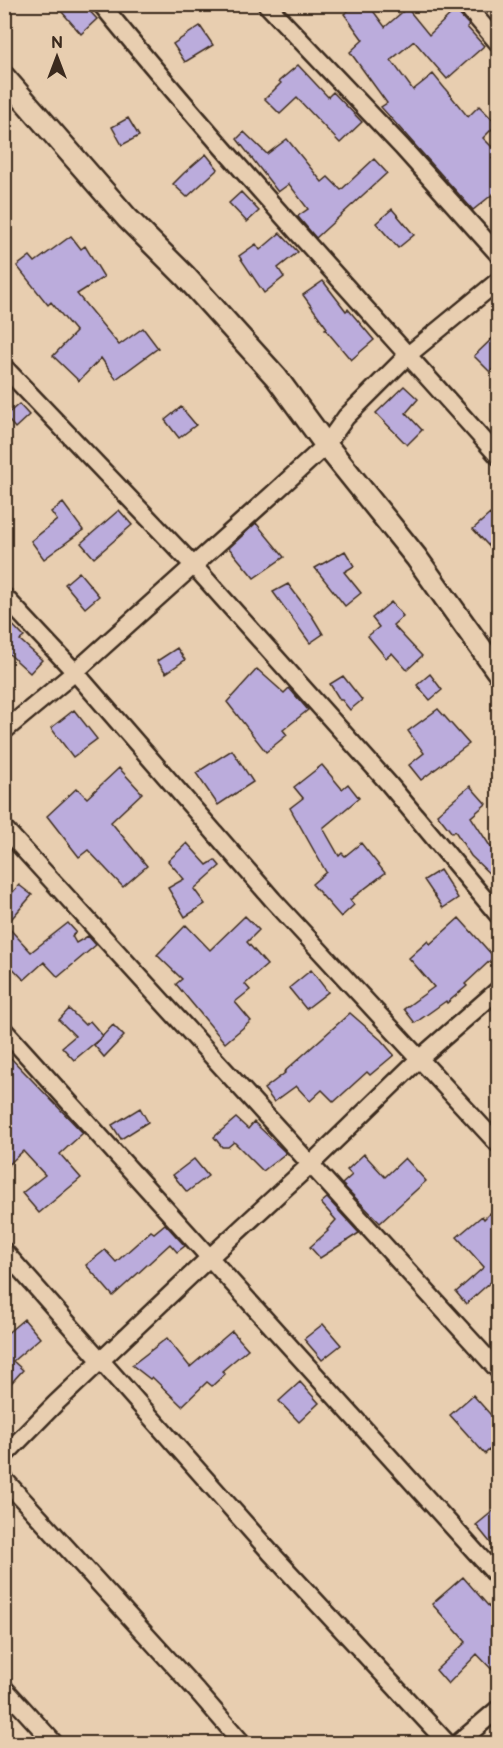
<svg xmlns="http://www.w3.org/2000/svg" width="503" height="1748" font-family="'Balsamiq Sans',sans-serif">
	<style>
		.building { fill: #bbacdc; stroke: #3b2a1e; stroke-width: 1.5 }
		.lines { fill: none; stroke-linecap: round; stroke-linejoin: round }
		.minor-casing { stroke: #3b2a1e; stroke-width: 21 }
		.tertiary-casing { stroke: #3b2a1e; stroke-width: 26 }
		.minor { stroke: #e8ceb0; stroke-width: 16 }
		.tertiary { stroke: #e8ceb0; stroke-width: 21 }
	</style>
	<rect width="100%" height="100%" fill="#e8ceb0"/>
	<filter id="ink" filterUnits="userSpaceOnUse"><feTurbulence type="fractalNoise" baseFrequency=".0167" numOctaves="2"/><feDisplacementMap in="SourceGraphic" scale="12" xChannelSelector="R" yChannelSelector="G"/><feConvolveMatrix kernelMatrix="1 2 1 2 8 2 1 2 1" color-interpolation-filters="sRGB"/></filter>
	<g filter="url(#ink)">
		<!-- building -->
		<path class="building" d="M55 4H83L97 19 81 34Z
			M357 4H368L385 27 407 8 429 35 455 10 469 25 467 27 484 46 447 79 414 41 391 60 413 90 433 74 468 117 479 106 497 124 483 138 498 153 492 158 498 166V190L473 210 381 107 387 103 350 52 363 40 344 14Z
			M200 26 213 45 185 62 173 44Z
			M298 65 328 97 333 92 362 122 340 143 297 98 280 114 265 99 281 83 279 81Z
			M128 118 139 136 122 145 112 127Z
			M244 132 267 154 287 139 322 182 328 177 341 190 374 159 387 173 316 238 299 218 298 216 308 209 289 184 278 192 237 139Z
			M206 154 218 169 187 197 173 184 184 173Z
			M241 192 259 211 247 222 229 203Z
			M392 209 414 235 398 248 376 223Z
			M280 233 298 252 278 268 284 277 264 293 239 256 256 244 260 250Z
			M71 236 81 249 85 246 104 277 77 294 119 345 143 328 158 348 116 379 101 358 79 381 53 356 76 332 51 302 48 305 17 266 30 256 35 262Z
			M323 281 346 311 348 309 374 340 351 360 325 329 327 328 303 295Z
			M498 333V364L490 372 474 356Z
			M404 386 418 399 406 413 422 430 407 445 376 413Z
			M19 404 29 415 15 428 5 416Z
			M181 407 196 425 179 438 165 420Z
			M63 503 83 530 44 559 31 541 57 520 51 512Z
			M119 510 132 525 94 558 81 543Z
			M490 514 498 523V556L473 529Z
			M256 523 284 557 254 578 229 548Z
			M345 551 354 566 344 572 361 593 345 606 315 568Z
			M79 572 99 596 85 608 65 584Z
			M288 584 312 616 323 634 310 643 273 592Z
			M391 602 403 616 393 625 422 656 407 670 392 653 386 658 368 636 379 627 372 618Z
			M4 616 24 637 20 640 42 660 30 673 7 652 4 655Z
			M177 648 185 660 166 673 157 661Z
			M257 669 284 693 289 688 308 710 283 730 287 735 266 752 227 702Z
			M430 674 442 690 430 700 417 685Z
			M343 676 362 700 350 710 342 700H340L330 684Z
			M438 709 469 744 421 780 409 765 424 753 408 731Z
			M74 710 97 739 73 757 51 728Z
			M232 750 253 782 218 805 196 773Z
			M322 765 342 789 348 784 359 798 323 828 339 856 342 853 345 856 361 843 385 873 350 900 354 905 341 917 312 884 326 872 290 808 303 798 294 787Z
			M119 768 142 793 111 822 147 866 123 887 88 850 79 857 47 816 77 788 87 798Z
			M470 786 486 804 471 817 490 846 498 855V882L471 856 455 831 452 833 437 814Z
			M187 843 207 865 215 860 220 866 194 889 205 904 185 917 168 888 184 879 168 861Z
			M440 870 458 898 443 908 424 880Z
			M19 885 32 895 6 925 31 952 68 923 76 932 72 936 76 943 88 936 96 945 58 977 44 962 24 980 4 959V902Z
			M245 916 259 930 247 942 267 965 245 984 250 990 235 1002 251 1021 225 1043 176 984 182 979 157 955 186 925 210 950Z
			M459 918 494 957 465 984 467 986 447 1003 446 1001 415 1023 404 1009 434 987 409 958 428 941 430 944Z
			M311 970 328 992 306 1009 289 988Z
			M69 1009 85 1025 90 1021 103 1036 74 1060 62 1047 75 1036 59 1020Z
			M350 1013 381 1040 394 1055 370 1075 367 1072 334 1102 322 1090 310 1101 296 1086 274 1102 264 1089 285 1073 284 1072Z
			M113 1025 124 1036 104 1057 94 1045Z
			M4 1051 83 1133 60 1154 81 1178 39 1213 22 1193 45 1175 23 1151 4 1169Z
			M140 1108 148 1122 121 1139 112 1125Z
			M236 1118 248 1129 254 1122 286 1153 263 1171 234 1142 228 1147H222L214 1137Z
			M364 1154 385 1177 405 1158 426 1181 380 1223 342 1184 352 1175 347 1170Z
			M194 1159 208 1176 187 1192 173 1175Z
			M327 1198 359 1233 320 1258 310 1247 328 1231 327 1230 336 1220 321 1203Z
			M490 1213 498 1221V1284L494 1279 466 1304 456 1292 484 1267 457 1237 482 1216 484 1219Z
			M165 1224 185 1246 177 1252 170 1244 113 1296 86 1265 105 1250 116 1262 151 1231 154 1233Z
			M24 1319 40 1338 13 1361 23 1370 4 1391V1336Z
			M323 1324 341 1345 322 1360 304 1339Z
			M232 1331 248 1349 222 1371 225 1374 212 1386 207 1382 182 1406 152 1377 150 1379 132 1365 167 1338 190 1367Z
			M300 1382 319 1403 299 1422 279 1401Z
			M473 1395 498 1423V1463L489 1450 485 1454 450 1415Z
			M498 1507V1552L476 1525Z
			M463 1577 498 1617V1676L477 1654 448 1684 436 1670 466 1642 432 1604Z"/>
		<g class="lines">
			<defs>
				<path id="minor" d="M101 4C228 160 365 306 498 456
					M266 4 402 147 498 254
					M465 4 498 43
					M4 367 194 566 389 784 498 915
					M4 596 75 672 273 900 498 1144
					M4 731 75 672 274 493 326 445 346 417 408 355 498 281
					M4 828 498 1370
					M4 1030 498 1577
					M4 1251 270 1552 448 1744
					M4 1456 55 1404 209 1258 312 1163 419 1059 498 990
					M4 1479 198 1692 243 1744
					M4 1688 55 1744
					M457 1744 498 1709"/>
				<path id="tertiary" d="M4 77 127 218 185 276 276 377 326 445 416 557 498 672"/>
			</defs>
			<!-- minor casing -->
			<use href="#minor" class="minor-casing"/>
			<!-- tertiary casing -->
			<use href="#tertiary" class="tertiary-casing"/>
			<!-- minor -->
			<use href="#minor" class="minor"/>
			<!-- tertiary -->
			<use href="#tertiary" class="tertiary"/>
		</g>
	</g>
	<!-- margin -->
	<rect width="503" height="1748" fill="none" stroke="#e8ceb0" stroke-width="24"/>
	<rect x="12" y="12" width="479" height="1724" fill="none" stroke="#3b2a1e" stroke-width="2" filter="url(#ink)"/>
	<!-- north arrow -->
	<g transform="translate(57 57)" stroke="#e8ceb0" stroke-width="4.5" paint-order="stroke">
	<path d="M0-4.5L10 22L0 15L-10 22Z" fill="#3b2a1e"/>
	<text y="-9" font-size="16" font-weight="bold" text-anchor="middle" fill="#3b2a1e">N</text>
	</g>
</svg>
